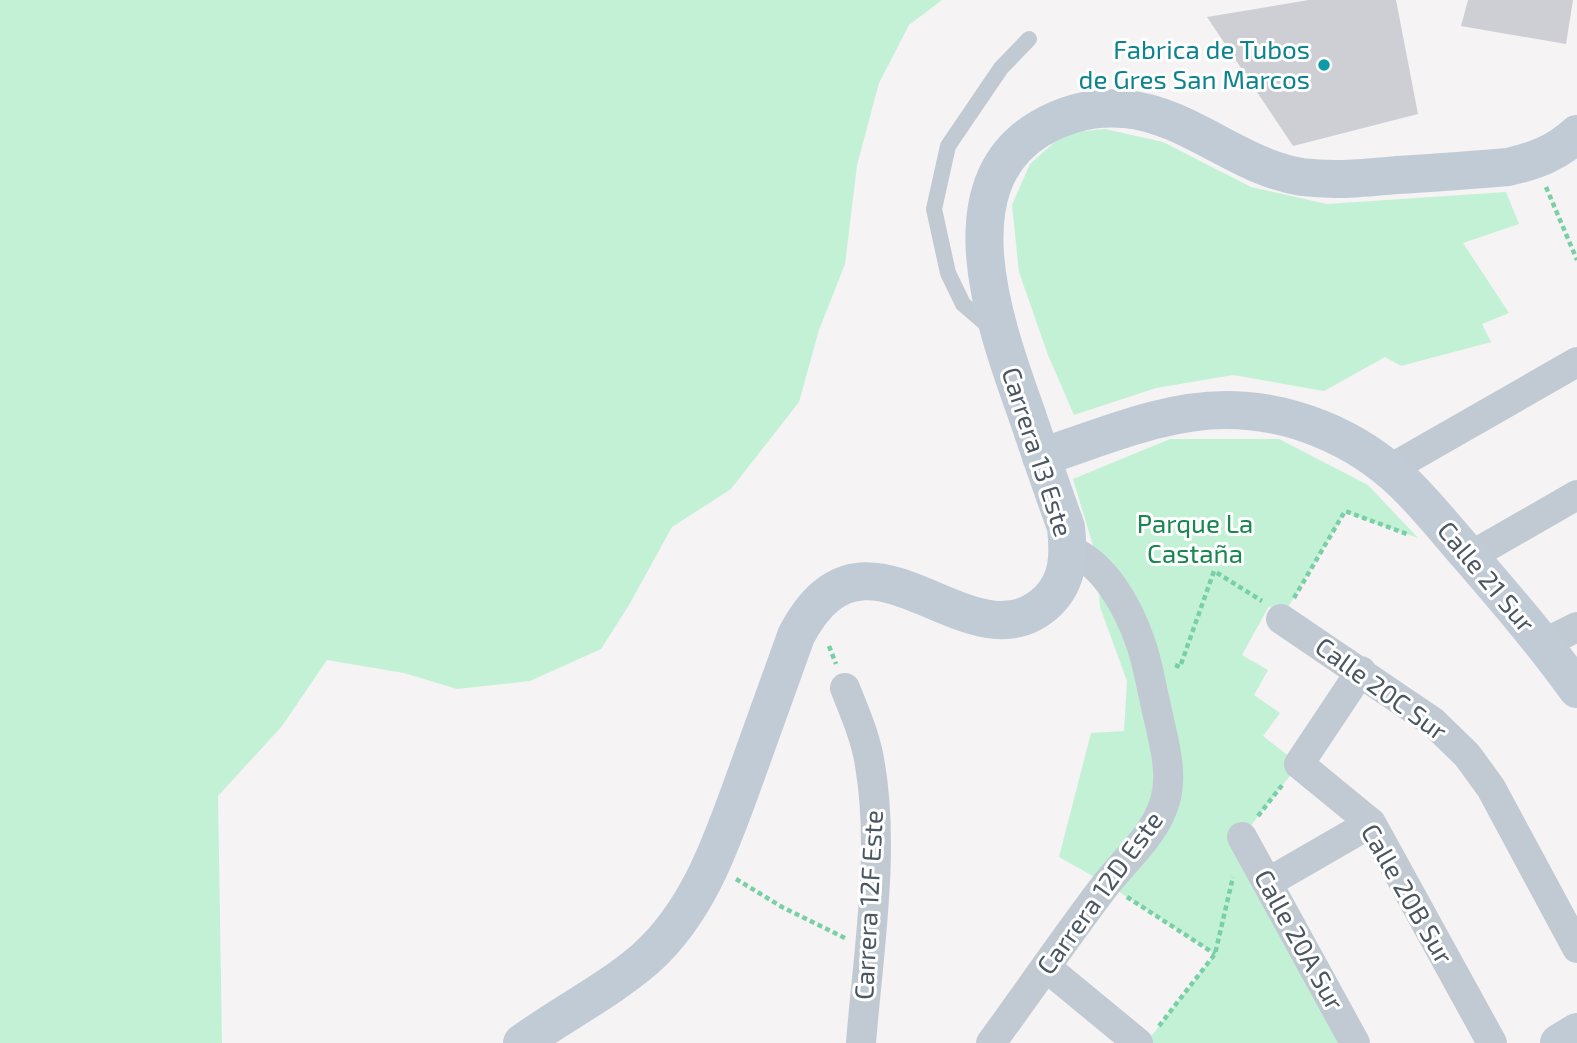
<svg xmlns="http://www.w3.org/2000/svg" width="1577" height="1043" font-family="'Exo 2',sans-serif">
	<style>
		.green { fill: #c3f1d5 }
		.building { fill: #cdcfd5 }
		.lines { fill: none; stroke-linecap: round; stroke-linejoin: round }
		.path { stroke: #7ad0a6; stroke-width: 4.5; stroke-dasharray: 5 3.5; stroke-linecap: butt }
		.lane { stroke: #c1cad2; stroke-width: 16 }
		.street { stroke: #c1cad2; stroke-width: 30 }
		.secondary { stroke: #c1cbd6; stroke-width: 38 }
		.culture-dot { fill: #0f9aa8; stroke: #fff; stroke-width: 2.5 }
		.labels { text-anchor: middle; stroke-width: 6; stroke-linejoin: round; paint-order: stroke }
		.culture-label { font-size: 26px; fill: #0d838f; stroke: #fff; text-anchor: end }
		.street-label { font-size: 26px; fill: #4a5661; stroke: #fff }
		.park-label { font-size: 26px; fill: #17864f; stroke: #fff }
	</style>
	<rect width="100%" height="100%" fill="#f5f3f3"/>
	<!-- green -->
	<path class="green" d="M0 0H942L909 25 879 83 857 165 845 264 819 330 799 402 731 489 672 527 629 605 601 649 530 681 457 689 404 673 327 660 282 726 218 796 222 1043H0Z
		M1105 129 1163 142 1251 187 1327 204 1506 192 1519 224 1463 243 1509 313 1482 324 1491 342 1401 366 1385 357 1324 391 1233 375 1156 388 1074 415 1048 355 1019 272 1012 205 1030 164 1065 133Z
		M1170 439H1279L1368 485 1418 538 1345 512 1281 619 1269 606 1242 655 1268 670 1254 695 1280 713 1263 736 1299 764 1242 837 1341 1043H1146L1215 954 1107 884 1059 857 1091 733 1124 731 1127 681 1100 607 1097 559 1073 479Z"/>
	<!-- building -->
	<path class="building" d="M1309 0H1396L1418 114 1293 146 1207 17Z
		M1468 0H1573L1566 44 1461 26Z"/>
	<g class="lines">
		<!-- path -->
		<path class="path" d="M1546 187 1577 260
			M1294 598 1345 511 1407 534
			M829 646 836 664
			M1175 665 1180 667 1214 571 1262 601
			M1258 816 1283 784
			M736 879 782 907 845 938
			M1127 897 1215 954
			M1159 1026 1215 954 1233 877"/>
		<!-- lane -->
		<path class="lane" d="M992 329 963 304 948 273 934 209 948 146 1001 68 1029 39"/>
		<!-- street -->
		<path class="street" d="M1390 469 1577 362
			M1469 557 1577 495
			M1281 619 1433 722 1467 755 1491 788 1577 948
			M1543 644 1577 627
			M1361 671 1299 764 1371 823 1492 1043
			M845 688C855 713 866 738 870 765 885 853 868 954 861 1043
			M1242 837 1355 1043
			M1267 883 1371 823
			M1047 968 1138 1043
			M991 1043C1030 990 1067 935 1107 883 1127 858 1156 833 1165 801 1174 770 1162 737 1156 706 1151 686 1148 664 1141 644 1129 609 1105 563 1069 550"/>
		<!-- secondary -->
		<path class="secondary" d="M1041 457C1101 438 1162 410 1226 410 1291 410 1356 437 1403 482 1427 505 1448 532 1470 557 1507 600 1544 643 1577 689
			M522 1043C562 1014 608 991 645 959 699 911 722 841 746 775 763 729 779 682 796 636 867 497 970 676 1048 601 1069 580 1069 555 1066 527 1052 489 1039 450 1026 412 997 330 943 187 1039 129 1066 113 1093 106 1125 109 1189 115 1238 167 1302 177 1334 181 1365 178 1397 175 1434 173 1471 170 1508 167 1535 161 1556 153 1577 134
			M1559 1043 1577 1032"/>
	</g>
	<!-- markers -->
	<circle class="culture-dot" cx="1324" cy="65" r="7"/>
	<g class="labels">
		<!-- culture labels -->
		<g class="culture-label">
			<text x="1310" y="59">Fabrica de Tubos<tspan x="1310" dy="30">de Gres San Marcos</tspan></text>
		</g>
		<!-- street labels -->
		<g class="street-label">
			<text transform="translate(1037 452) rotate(72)" y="9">Carrera 13 Este</text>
			<text transform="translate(1486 577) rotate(50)" y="9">Calle 21 Sur</text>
			<text transform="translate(1381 689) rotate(36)" y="9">Calle 20C Sur</text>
			<text transform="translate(1100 893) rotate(-54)" y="9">Carrera 12D Este</text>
			<text transform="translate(1407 894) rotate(60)" y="9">Calle 20B Sur</text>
			<text transform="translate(869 905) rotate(-87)" y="9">Carrera 12F Este</text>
			<text transform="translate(1299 940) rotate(61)" y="9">Calle 20A Sur</text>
		</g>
		<!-- park labels -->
		<g class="park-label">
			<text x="1195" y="533">Parque La<tspan x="1195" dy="30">Castaña</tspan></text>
		</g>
	</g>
</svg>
